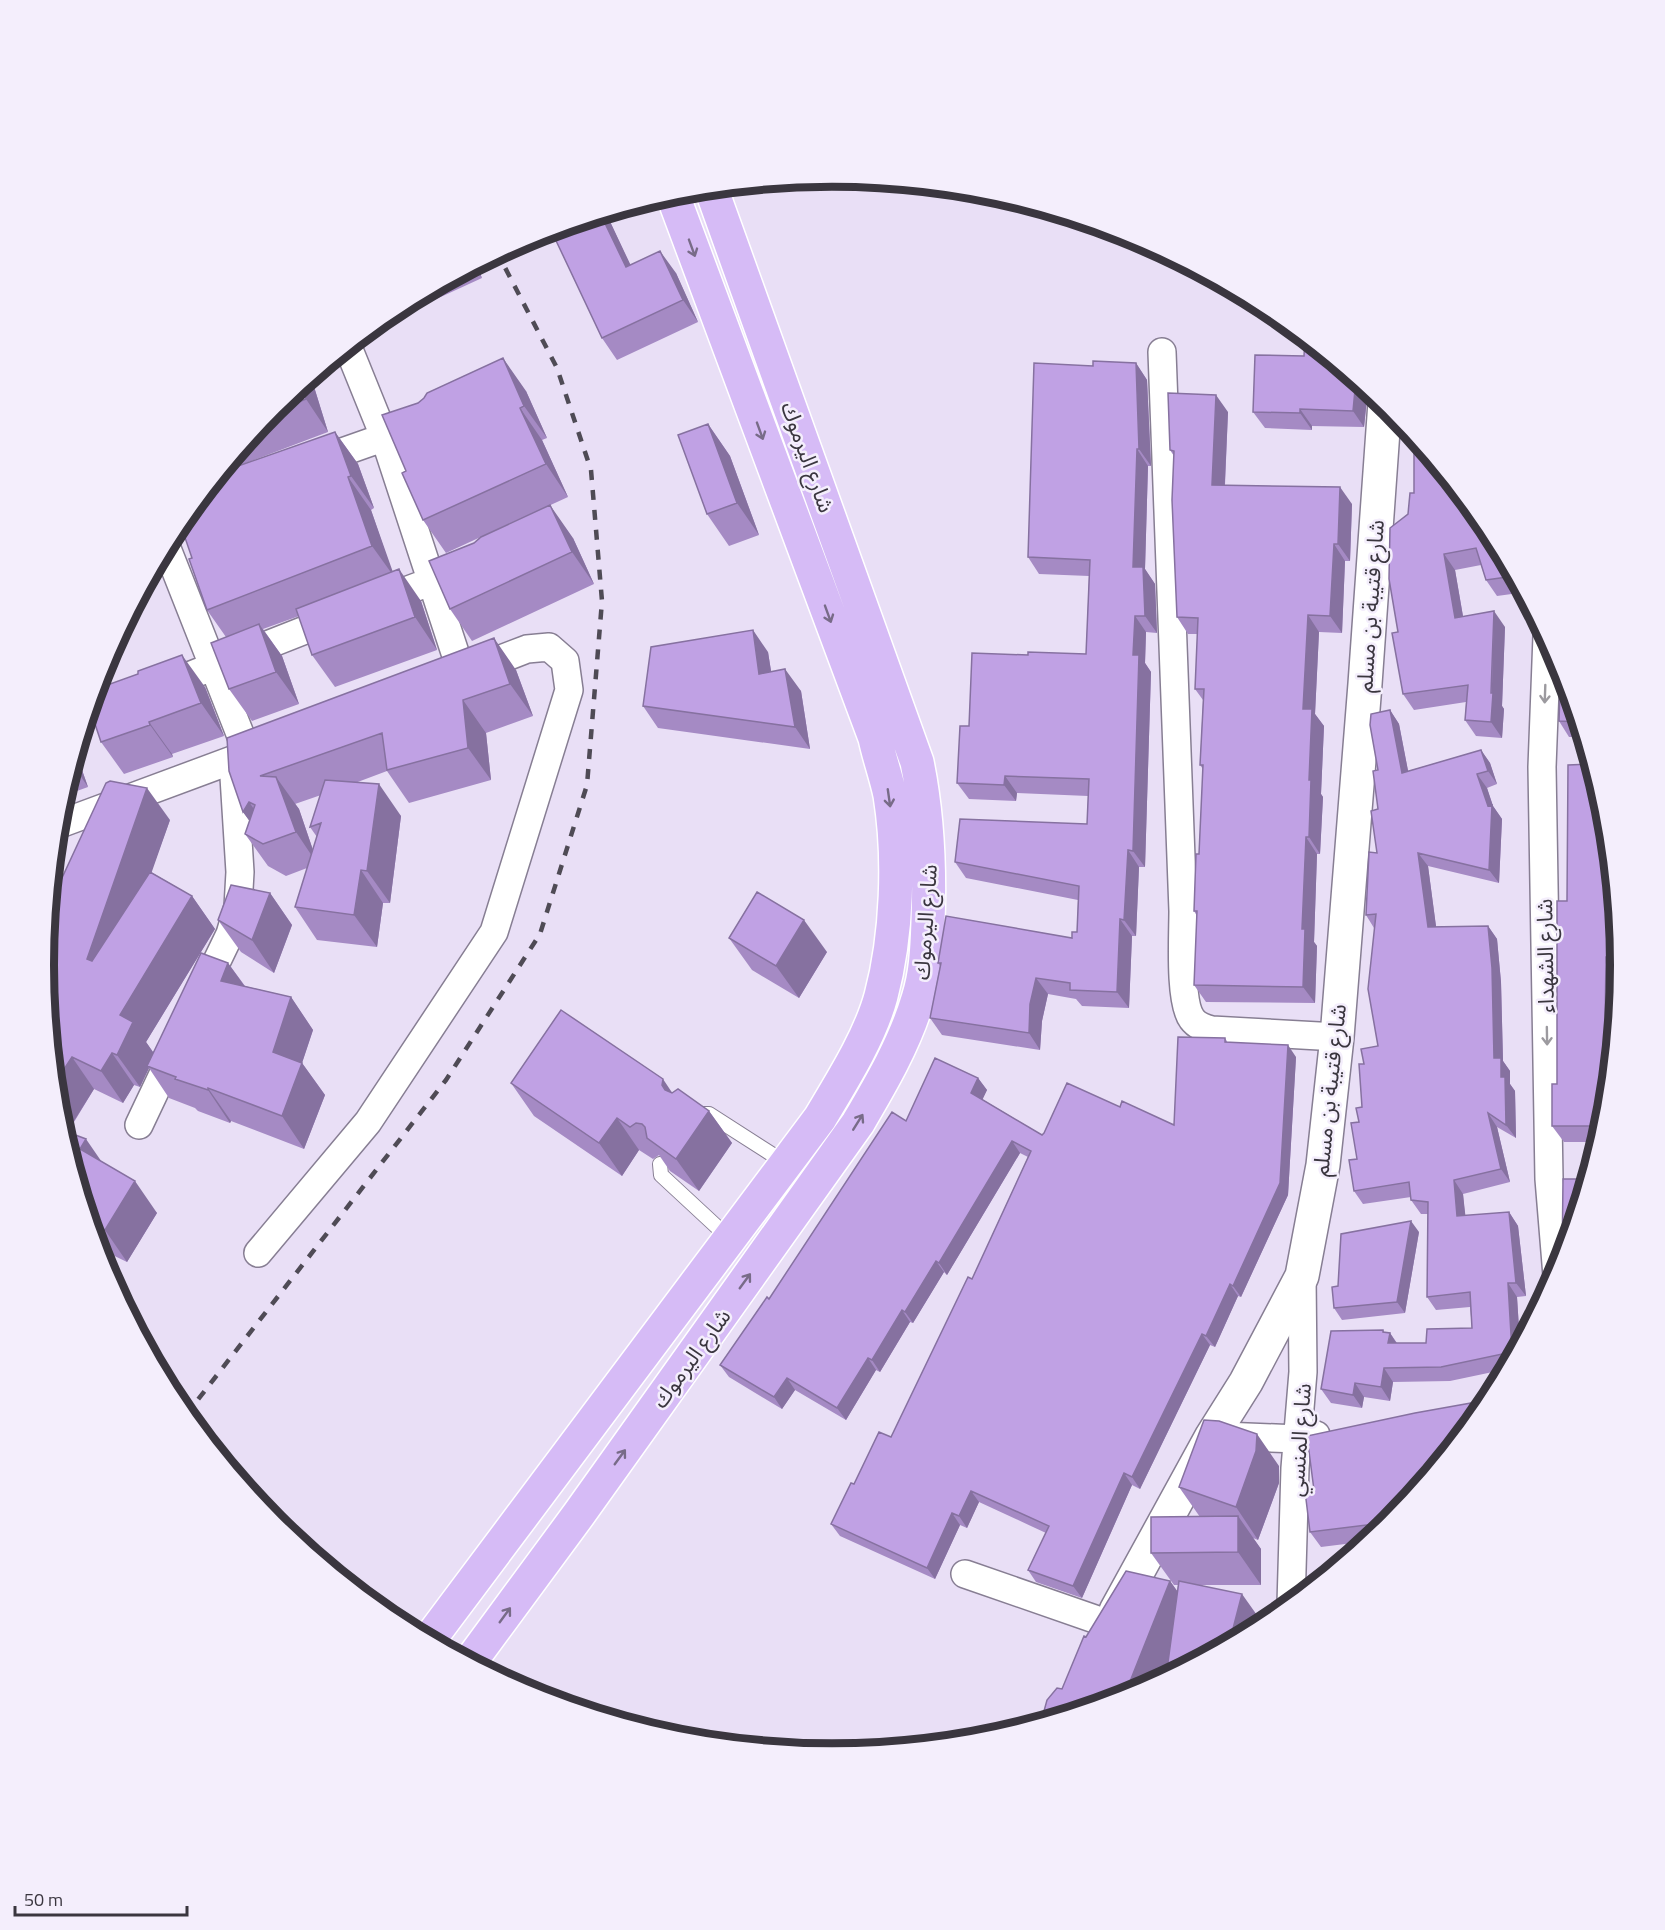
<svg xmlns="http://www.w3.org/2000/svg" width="1665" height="1930" font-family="'Titillium Web','Noto Sans Arabic',sans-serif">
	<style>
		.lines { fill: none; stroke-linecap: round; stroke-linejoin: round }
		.service-casing { stroke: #877e93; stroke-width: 16 }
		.minor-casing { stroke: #877e93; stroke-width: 30 }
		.tertiary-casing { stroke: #877e93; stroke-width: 36 }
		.trunk-casing { stroke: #fff; stroke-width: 36 }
		.service { stroke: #fff; stroke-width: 14 }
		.minor { stroke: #fff; stroke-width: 27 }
		.tertiary { stroke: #fff; stroke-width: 33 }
		.trunk { stroke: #d6bbf6; stroke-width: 33 }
		.rail { stroke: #4f4b55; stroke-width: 4.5; stroke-dasharray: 10 10; stroke-linecap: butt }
		.wall { fill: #a58ac4; fill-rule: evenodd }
		.shaded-wall { fill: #8671a0 }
		.building { fill: #c0a1e4; stroke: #8671a0; stroke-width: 1.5 }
		.oneway { stroke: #786b88 }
		.oneway2 { stroke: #9c9a9f }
		.labels { text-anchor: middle; stroke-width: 5; stroke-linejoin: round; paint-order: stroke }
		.street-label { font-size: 22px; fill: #3a363f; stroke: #f4eefc }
		.rim { fill: none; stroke: #3a363f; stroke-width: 8 }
	</style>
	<rect width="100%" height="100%" fill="#e9dff6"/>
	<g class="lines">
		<defs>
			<path id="service" d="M696 1114H709L787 1164
				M660 1164 661 1175 730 1239"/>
			<path id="minor" d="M348 347 384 436 462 674
				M1162 352 1183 911C1183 935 1179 1002 1192 1019 1197 1026 1204 1028 1212 1030L1337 1037
				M314 462 402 431
				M166 546 248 754
				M379 601 472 566
				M1547 636 1542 767 1549 1179 1557 1276
				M161 687 338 617
				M57 825 262 749
				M202 992 230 934 238 907 240 872 233 761
				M139 1125 174 1051
				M258 1253 368 1122 494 932 569 690 565 661 549 647 527 649 475 669
				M1223 1436 1298 1439 1316 1435
				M965 1574 1109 1624
				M1291 1604 1295 1468 1303 1372 1302 1276"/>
			<path id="tertiary" d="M1116 1611 1212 1436 1246 1382 1302 1276 1323 1165 1337 1037 1365 684 1385 402"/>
			<path id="trunk" d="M429 1640 820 1118C842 1081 870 1037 881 996 897 936 900 857 890 795 886 776 879 757 875 738L672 193
				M470 1662 579 1514 858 1123C881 1084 905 1043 918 999 926 974 927 949 928 922 930 868 928 816 917 762L711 188"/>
		</defs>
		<!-- service casing -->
		<use href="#service" class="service-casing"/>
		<!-- minor casing -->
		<use href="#minor" class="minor-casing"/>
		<!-- tertiary casing -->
		<use href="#tertiary" class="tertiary-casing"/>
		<!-- trunk casing -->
		<use href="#trunk" class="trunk-casing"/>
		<!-- service -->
		<use href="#service" class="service"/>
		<!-- minor -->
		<use href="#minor" class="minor"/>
		<!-- tertiary -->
		<use href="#tertiary" class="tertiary"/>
		<!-- trunk -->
		<use href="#trunk" class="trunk"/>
		<!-- rail -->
		<path class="rail" d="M186 1415 446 1080 540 934 587 785 602 601 591 470 557 368 498 254"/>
	</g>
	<!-- wall -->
	<path class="wall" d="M606 213 630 265 676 273 698 322 617 360 602 338 551 230Z
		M476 265 482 278 369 330 394 309Z
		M1305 337 1368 389 1364 427 1312 426V430L1265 428 1253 412 1304 356Z
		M1136 363 1147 380 1151 466H1148L1145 569 1155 584 1157 633 1146 632 1145 663 1151 672 1145 867H1139L1136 936H1132L1129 1008 1082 1006 1076 999 1048 994 1042 1021 1040 1050 942 1035 930 1018 940 966 938 963 1072 938 1077 932 1078 900 966 878 955 862 1087 824 1088 796 1017 793 1016 801 969 799 957 783 969 726 1028 655 1086 654 1089 576 1039 574 1028 557 1093 366Z
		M311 377 328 432 222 472 275 407Z
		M526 391 547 438 542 440 568 497 446 553 423 520 406 471Z
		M1228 412 1225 485 1352 504 1350 561H1345L1342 633 1319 632 1315 714 1324 726 1321 794 1323 797 1320 854H1317L1314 942 1317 946 1315 1003 1206 1002 1194 985 1197 916 1194 911 1199 854 1203 769 1200 765 1203 700 1195 689 1198 634H1188L1177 617 1174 456 1170 450Z
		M1403 422 1489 527 1519 584V593L1497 596 1486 580 1481 565 1455 570 1463 616 1505 627 1502 706 1504 709 1502 738 1476 736 1465 720 1466 702 1414 710 1403 694 1398 632 1408 514 1414 493V440L1403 424Z
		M708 424 730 456 759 535 729 546 707 514Z
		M335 432 358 464 374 508 371 510 392 572 421 601 437 650 335 687 312 655 299 616 263 629 282 656 299 704 252 721 229 689 226 637 207 610 192 558Z
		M573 538 594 584 472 641 450 609Z
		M768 652 771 671 801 691 810 749 658 728 643 706Z
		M106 658 108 665 102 667 104 663Z
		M1561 662 1584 737H1569L1559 721Z
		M516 670 533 716 486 733 491 780 409 803 387 771 355 783 401 816 390 903H383L377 947 317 940 295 907 307 868 286 876 268 866 245 834 250 821 243 812 229 771ZM321 795 310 827 317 837 313 850 299 809 295 804Z
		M205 687 224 736 172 754 173 757 124 774 101 742Z
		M1390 710 1399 724 1408 771 1481 750 1490 763 1497 784 1487 788 1493 806 1502 819 1499 883 1428 866 1436 927 1488 926 1497 939 1501 982 1503 1061 1510 1071V1084L1515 1091 1516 1138 1497 1127 1510 1182 1463 1194 1465 1216 1509 1212 1518 1226 1526 1296 1517 1297 1520 1344 1507 1369 1450 1381 1393 1382 1390 1401 1364 1397 1362 1408 1331 1403 1321 1389 1383 1330 1384 1332 1390 1333 1397 1343H1426L1472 1328 1470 1307 1436 1310 1427 1297 1428 1214H1421L1411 1200V1197L1363 1204 1354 1191 1357 1159 1359 1122 1362 1107 1364 1064 1378 1046 1374 928 1366 915 1377 853 1378 809V770Z
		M76 753 88 787 63 796Z
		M1606 811 1622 965 1621 974H1618V1004L1606 1119 1599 1142H1564L1552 1126 1557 1084 1567 901Z
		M170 820 151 872 192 896 215 929 146 1042 153 1052 228 963 245 986 291 997 313 1030 302 1063 325 1095 304 1149 231 1121 230 1123 198 1111 195 1108 169 1098 149 1068 140 1087 134 1085 123 1103 94 1089 68 1132 101 1161 157 1213 127 1262 98 1248 59 1119 44 965Z
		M270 893 292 925 274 973 241 952 218 920Z
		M729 938 827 952 799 998 752 970Z
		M1225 1038 1228 1043 1296 1057 1288 1195 1241 1297 1238 1296 1215 1347 1210 1345 1140 1489 1132 1485 1082 1598 1036 1582 1028 1570 1046 1533 979 1502 967 1528 960 1525 935 1579 840 1536 831 1524 854 1484 891 1437 972 1279 1028 1157 1020 1153 947 1275 944 1272 913 1323 910 1322 880 1372 876 1370 846 1420 795 1390 782 1409 729 1377 720 1365 769 1299 906 1121 978 1078 987 1090 982 1099 1042 1135 1120 1107 1174 1125Z
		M511 1083 672 1092 709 1111 732 1143 699 1191 670 1171 659 1155 653 1159 639 1150 622 1176 534 1116Z
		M1419 1232 1405 1313 1342 1320 1334 1308Z
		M1488 1404 1390 1523 1369 1541 1321 1547 1310 1532 1314 1490Z
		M1279 1466V1483L1258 1540 1253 1538 1261 1549V1585H1198L1134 1694 1041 1722 1062 1689 1086 1637 1170 1581 1177 1591 1178 1585H1174L1151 1553 1200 1517 1179 1487Z"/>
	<!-- shaded-wall -->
	<path class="shaded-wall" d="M606 213 642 289 626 267 601 215Z
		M660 251 676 273 698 322 683 300Z
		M476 265 482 278 474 267Z
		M503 358 526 391 547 438 524 406Z
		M1136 363 1147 380 1151 466 1139 449Z
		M311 377 328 432 306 399 301 385Z
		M1356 379 1368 389 1364 427 1353 411Z
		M1216 395 1228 412 1224 502 1212 485Z
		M520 408 542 440 568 497 546 464Z
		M1300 409 1312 426V430L1300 413Z
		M708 424 730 456 759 535 737 503Z
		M335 432 358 464 374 508 351 476Z
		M1137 449 1148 466 1145 569 1155 584 1157 633 1145 616 1133 567Z
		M348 477 371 510 395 578 372 546Z
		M1340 487 1352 504 1350 561 1338 544Z
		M550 505 573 538 594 584 572 552Z
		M1334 544 1345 561 1342 633 1330 616Z
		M1444 554 1455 570 1466 634 1455 618Z
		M1509 564 1519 584V593L1507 577Z
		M399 569 421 601 437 650 415 617Z
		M1494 611 1505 627 1502 706 1504 709 1502 738 1491 722Z
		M1308 615 1319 632 1315 714 1324 726 1321 794 1323 797 1320 854 1309 837V780L1303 709Z
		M1135 616 1146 632 1145 663 1151 672 1145 867 1133 851V655Z
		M259 624 282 656 299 704 276 672Z
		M753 630 768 652 775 696 759 674Z
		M494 638 516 670 533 716 510 684Z
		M182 655 205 687 224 736 201 703Z
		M785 669 801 691 810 749 795 727Z
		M463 700 486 733 491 780 468 748Z
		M1390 710 1399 724 1411 786 1402 773Z
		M149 722 172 754 173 757 150 725Z
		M1481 750 1490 763 1497 784 1488 771Z
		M76 753 88 787 73 765Z
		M1477 774 1487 788 1493 806 1502 819 1499 883 1489 870 1488 806Z
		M1005 776 1017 793 1016 801 1004 785Z
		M276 777 299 809 318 865 296 832Z
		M379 784 401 816 390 903 367 871Z
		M147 788 170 820 110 991 87 959Z
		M249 802 272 835 265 843 243 812Z
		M1306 837 1317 854 1314 942 1317 946 1315 1003 1303 987 1302 929Z
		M1128 850 1139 867 1136 936 1124 920Z
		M1418 853 1428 866 1438 941 1428 927Z
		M361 870 383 903 377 947 354 915Z
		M270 893 292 925 274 973 252 940Z
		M192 896 215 929 146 1042 155 1055 147 1066 149 1068 140 1087 117 1055 120 1015Z
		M1120 919 1132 936 1129 1008 1117 992Z
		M804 920 827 952 799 998 776 966Z
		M1488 926 1497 939 1501 982 1503 1061 1510 1071V1084L1515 1091 1516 1138 1506 1125 1494 1058Z
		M1606 957 1618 974V1004L1614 1044 1605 1032Z
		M228 963 251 995 221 981Z
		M1036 978 1048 994 1042 1021 1040 1050 1029 1033 1030 1004Z
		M291 997 313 1030 302 1063 325 1095 304 1149 282 1116 273 1052Z
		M1288 1045 1296 1057 1288 1195 1241 1297 1233 1286Z
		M112 1053 134 1085 123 1103 101 1071Z
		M72 1057 94 1089 64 1137 59 1119 55 1083Z
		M978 1078 987 1090 980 1105 971 1093Z
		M663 1079 685 1112 687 1123 662 1085Z
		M208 1088 231 1121 230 1123 208 1090Z
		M709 1111 732 1143 699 1191 676 1159Z
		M1488 1113 1497 1127 1510 1182 1501 1169Z
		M617 1118 639 1150 622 1176 599 1143Z
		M86 1139 108 1171 80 1149Z
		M1012 1141 1020 1153 947 1275 939 1263Z
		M1454 1180 1463 1194 1467 1230 1457 1216Z
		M135 1181 157 1213 127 1262 105 1230Z
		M1509 1212 1518 1226 1526 1296 1516 1283Z
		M1411 1221 1419 1232 1405 1313 1397 1302Z
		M936 1261 944 1272 913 1323 905 1312Z
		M1508 1283 1517 1297 1520 1344 1514 1355 1512 1352Z
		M1230 1284 1238 1296 1215 1347 1206 1336Z
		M902 1310 910 1322 880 1372 872 1360Z
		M1383 1330 1389 1339 1390 1333 1399 1347 1388 1343Z
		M1202 1334 1210 1345 1140 1489 1132 1477Z
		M868 1358 876 1370 846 1420 837 1408Z
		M1384 1368 1393 1382 1390 1401 1381 1387Z
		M787 1378 795 1390 782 1409 774 1397Z
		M1355 1383 1364 1397 1362 1408 1353 1395Z
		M1257 1434 1279 1466V1483L1258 1540 1236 1507Z
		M1124 1473 1132 1485 1082 1598 1073 1586Z
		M971 1491 979 1502 967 1528 959 1516Z
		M952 1513 960 1525 935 1579 927 1568Z
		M1238 1516 1261 1549V1585L1238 1552Z
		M1170 1581 1193 1613 1168 1676 1134 1694 1127 1696 1125 1694Z
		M1242 1594 1264 1625 1229 1644Z
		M1119 1691 1123 1697 1117 1699Z"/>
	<!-- building -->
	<path class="building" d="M601 215 626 267 660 251 683 300 602 338 551 230Z
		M1305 337 1356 379 1353 411 1300 409V413L1253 412 1255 355 1304 356Z
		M503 358 524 406 520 408 546 464 423 520 402 473 406 471 382 415 418 403 424 398 427 393Z
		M1093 361 1136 363 1139 449H1137L1133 567H1143L1145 616H1135L1133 655H1139L1133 851 1128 850 1124 920 1120 919 1117 992 1070 990V983L1036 978 1030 1004 1029 1033 930 1018 941 963H938L946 916 1072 938V932H1077L1079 886 955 862 960 819 1087 824 1089 779 1005 776 1004 785 957 783 960 726H969L972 653 1028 655V652L1086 654 1090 560 1028 557 1034 363 1093 366Z
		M301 385 306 399 270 413 275 407Z
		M1168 393 1216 395 1212 485 1340 487 1338 544H1334L1330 616 1308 615 1303 709H1312L1309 780H1311L1309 837H1306L1302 929H1305L1303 987 1194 985 1197 911H1194L1196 854H1199L1203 765H1200L1204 689H1195L1198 618 1177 617 1172 500 1174 451 1170 450Z
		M708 424 737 503 707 514 678 435Z
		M335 432 351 476 348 477 372 546 207 610 189 559 192 558 180 523 221 472Z
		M1414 435 1489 527 1509 564 1507 577 1486 580 1476 548 1444 554 1455 618 1494 611 1491 693H1493L1491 722 1465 720 1468 685 1403 694 1392 633 1398 632 1389 579 1390 528 1408 514 1410 493H1414Z
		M550 505 572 552 450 609 429 561 474 543 481 537Z
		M399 569 415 617 312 655 296 609Z
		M259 624 276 672 229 689 211 643Z
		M753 630 759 674 785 669 795 727 643 706 651 647Z
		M494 638 510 684 463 700 468 748 387 770 382 733 260 776 276 777 296 832 263 844 245 834 255 805 249 802 243 812 229 771 227 738Z
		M182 655 201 703 149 722 150 725 101 742 90 709 96 689 138 674V671Z
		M1561 662 1562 663 1579 722 1559 721Z
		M1390 710 1402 773 1481 750 1488 771 1477 774 1488 806 1492 805 1489 870 1418 853 1428 927 1488 926 1492 968 1494 1058H1501V1077H1505L1506 1125 1488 1113 1501 1169 1454 1180 1457 1216 1509 1212 1516 1283H1508L1512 1352 1441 1367 1384 1368 1381 1387 1355 1383 1353 1395 1321 1389 1331 1331 1383 1330V1332L1390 1333 1388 1343H1426L1427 1329 1472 1328 1470 1292 1427 1297 1428 1202 1411 1200 1409 1182 1354 1191 1349 1160 1357 1159 1351 1123 1359 1122 1356 1108 1362 1107 1359 1064H1364L1361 1049 1378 1046 1368 989 1376 914 1366 915 1369 852 1377 853 1371 811 1378 809 1373 771 1378 770 1370 725 1371 714Z
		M1592 764 1606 811 1621 957H1606L1605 1032H1615L1606 1119 1604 1126H1552V1084H1557V901H1567L1568 765Z
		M325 780 379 784 367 871 361 870 354 915 295 907 321 823 310 827Z
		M110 781 147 788 87 959 92 961 150 872 192 896 120 1015 133 1022 117 1055 112 1053 101 1071 72 1057 55 1083 44 965 49 906 106 783Z
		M231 885 270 893 252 940 218 920Z
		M757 892 804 920 776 966 729 938Z
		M201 953 228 963 221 981 291 997 273 1052 302 1063 282 1116 208 1088V1090L175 1079 176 1077 147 1066Z
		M561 1010 663 1079 662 1085 665 1090 672 1093 678 1089 709 1111 676 1159 647 1138 645 1127 642 1124 636 1123 630 1127 617 1118 599 1143 511 1083Z
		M1178 1037 1225 1038V1042L1288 1045 1280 1183 1233 1286 1230 1284 1206 1336 1202 1334 1132 1477 1124 1473 1073 1586 1028 1570 1049 1526 971 1491 959 1516 952 1513 927 1568 831 1524 851 1483 854 1484 879 1432 891 1437 968 1277 972 1279 1031 1151 1012 1141 939 1263 936 1261 905 1312 902 1310 872 1360 868 1358 837 1408 787 1378 774 1397 720 1365 767 1297 769 1299 892 1112 906 1121 935 1058 978 1078 971 1093 1042 1135 1044 1133 1067 1083 1120 1107 1122 1101 1174 1125Z
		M62 1130 86 1139 80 1149 135 1181 105 1230 90 1223Z
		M1563 1179H1588L1562 1266Z
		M1411 1221 1397 1302 1334 1308 1332 1287 1338 1286 1341 1234Z
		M1491 1396H1493L1488 1404 1391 1522 1310 1532 1305 1491 1314 1490 1307 1436 1415 1413 1482 1401Z
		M1204 1420 1219 1421 1257 1434 1256 1451 1236 1507 1179 1487Z
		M1238 1516V1552L1151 1553V1517Z
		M1126 1571 1170 1581 1125 1694 1119 1691 1117 1699 1041 1722 1047 1700 1057 1688 1062 1689 1084 1636 1086 1637Z
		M1179 1581 1242 1594 1229 1644 1166 1677Z
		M1314 1586 1297 1600 1295 1589Z"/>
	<!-- one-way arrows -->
	<defs><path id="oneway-shaft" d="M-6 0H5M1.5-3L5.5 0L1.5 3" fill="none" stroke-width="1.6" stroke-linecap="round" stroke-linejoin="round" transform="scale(1.5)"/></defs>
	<g class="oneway">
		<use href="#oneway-shaft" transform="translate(692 248) rotate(70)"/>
		<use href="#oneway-shaft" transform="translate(760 431) rotate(70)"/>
		<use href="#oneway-shaft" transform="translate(828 614) rotate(70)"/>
		<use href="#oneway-shaft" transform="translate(889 798) rotate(82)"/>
		<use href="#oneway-shaft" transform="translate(858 1122) rotate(-58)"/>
		<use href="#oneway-shaft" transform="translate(745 1281) rotate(-54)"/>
		<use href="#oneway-shaft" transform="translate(620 1457) rotate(-54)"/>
		<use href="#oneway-shaft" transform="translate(505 1615) rotate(-54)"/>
	</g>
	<g class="oneway2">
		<use href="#oneway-shaft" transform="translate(1545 694) rotate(92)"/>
		<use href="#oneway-shaft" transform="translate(1547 1036) rotate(89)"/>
	</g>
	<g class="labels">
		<!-- street labels -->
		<g class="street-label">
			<text transform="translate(808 457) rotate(70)" y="8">شارع اليرموك</text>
			<text transform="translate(1370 606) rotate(-86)" y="8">شارع قتيبة بن مسلم</text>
			<text transform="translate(925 922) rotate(-86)" y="8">شارع اليرموك</text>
			<text transform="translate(1545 956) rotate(-91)" y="8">شارع الشهداء</text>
			<text transform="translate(1329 1090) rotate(-84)" y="8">شارع قتيبة بن مسلم</text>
			<text transform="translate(691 1358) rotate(-54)" y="8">شارع اليرموك</text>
			<text transform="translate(1299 1440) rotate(-86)" y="8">شارع المنسي</text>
		</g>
	</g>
	<!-- crop -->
	<path d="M0 0H1665V1930H0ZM54 965a778 778 0 1 1 1556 0a778 778 0 1 1-1556 0Z" fill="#f4eefc" fill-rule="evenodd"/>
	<path class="rim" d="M54 965a778 778 0 1 1 1556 0a778 778 0 1 1-1556 0Z"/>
	<!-- scale -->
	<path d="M15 1906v9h172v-9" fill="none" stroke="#3a363f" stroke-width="3"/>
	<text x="24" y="1906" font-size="18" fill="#3a363f" stroke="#f4eefc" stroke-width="4.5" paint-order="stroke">50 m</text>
</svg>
